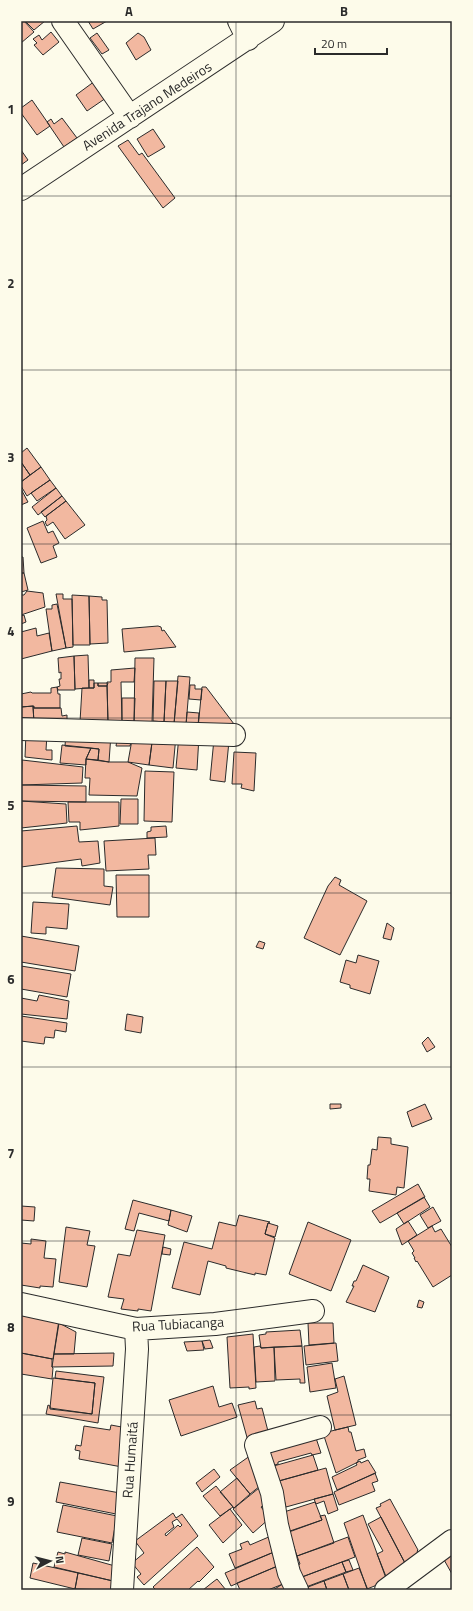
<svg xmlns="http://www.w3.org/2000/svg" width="473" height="1611" font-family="'Titillium Web',sans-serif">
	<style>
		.building { fill: #f2b8a0; stroke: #2b2b2b; fill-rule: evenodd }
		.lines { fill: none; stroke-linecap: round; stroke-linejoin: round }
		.minor-casing { stroke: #2b2b2b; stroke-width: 24 }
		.minor { stroke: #fdfbea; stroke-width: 22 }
		.grid { fill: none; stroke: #2b2b2b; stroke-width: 1; stroke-opacity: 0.55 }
		.labels { text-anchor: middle; stroke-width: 3; stroke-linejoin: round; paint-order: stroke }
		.street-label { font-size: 14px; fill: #2b2b2b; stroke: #fdfbea }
		.neatline { fill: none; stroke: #2b2b2b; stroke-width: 1.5 }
		.grid-label { font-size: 13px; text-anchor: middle; font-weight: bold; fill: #2b2b2b }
	</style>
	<rect width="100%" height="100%" fill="#fdfbea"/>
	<!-- building -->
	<path class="building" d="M21 21H24L34 32 21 43Z
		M25 21H45L34 30Z
		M88 21H107L93 29Z
		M51 32 59 42 43 55 34 45 37 43 33 39 39 35 42 40Z
		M97 33 109 50 102 54 90 38Z
		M138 33 144 37 151 50 136 60 126 43Z
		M95 81 106 98 87 111 76 95Z
		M32 100 50 126 37 135 21 113V108Z
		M62 118 77 138 64 147 47 122 51 119 54 124Z
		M153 129 165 147 148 157 137 139Z
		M128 140 139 155 142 153 175 198 163 208 118 146Z
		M21 150 28 160 21 165Z
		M27 448 41 467 30 475 21 462V453Z
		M21 462 30 475 21 482Z
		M41 467 50 480 27 496 21 486V482Z
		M50 480 56 488 37 501 31 493Z
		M56 488 62 496 38 515 32 507Z
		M21 489 28 502 21 505Z
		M62 496 66 501 45 517 41 512Z
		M66 501 85 525 65 539 53 522 47 526 45 522 47 520 46 516Z
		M43 521 48 533 53 531 59 543 53 546 57 557 41 563 27 528Z
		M21 557H23L24 573H21Z
		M21 573H24L28 590 21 592Z
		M27 591 43 593 45 607 21 615V595H24Z
		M56 594H63V599H72L73 647 66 648Z
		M72 595 89 596 90 645H73Z
		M89 596 102 597V600H107L108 643 90 644Z
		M57 604 66 648 52 651 46 609H52V605Z
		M24 615 26 622 21 624V616Z
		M158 626 161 627 162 631 164 630 176 647 124 652 122 629Z
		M36 628 37 636 49 633 52 651 21 659V632Z
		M88 655 89 688 75 689 74 656Z
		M74 656 75 690H58L57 687 60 686 59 679H61V672L59 673 58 658Z
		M135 658H154L152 723H134Z
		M135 668 134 682H121L122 723H108L107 682H111V670Z
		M178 676 190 677 186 725H174Z
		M89 680H94V688H89Z
		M154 681H166L164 722 153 721Z
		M166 681H178L174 723 164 722Z
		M94 683H98V686H107L108 723 80 722 82 688H94Z
		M98 683H108L107 686H98Z
		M190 685H195V689H202L201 700 189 699Z
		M57 687 58 694H60V708H34V706L21 707V694L31 692 32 693H51V688Z
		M202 687H206L234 724 198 728Z
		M122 698H135L134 723H122Z
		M33 706 34 708H61L62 716 67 715V722L34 723Z
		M33 706 34 723H21V707Z
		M187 712 199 713 198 726 186 725Z
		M66 732 111 734 109 762 98 760 99 749 65 746Z
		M26 733 47 734 46 750H52V760L25 757Z
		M133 734 153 735 149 765 128 762Z
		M133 734 130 746H116L117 740Z
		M153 735 176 736 173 768 149 765Z
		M179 735 199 736 197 770 176 768Z
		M214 739 229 741 225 782 210 780Z
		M62 745 91 748 86 759V765L60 763Z
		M91 748 99 749 98 760 86 759Z
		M234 752 256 753 254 791 241 788 242 784H232Z
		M86 759 109 762H128L142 768 137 796 89 795 90 778H85Z
		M22 760 83 767 82 783 21 785Z
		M145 771 174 772 172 822 144 821Z
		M21 785 86 786V802L21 801Z
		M121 799H138V824H120Z
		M21 801 66 804 67 823 21 828Z
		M68 802H119V826L80 830V822H69Z
		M77 826 79 842 98 841 100 863 82 866 81 859 21 867V831Z
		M166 826 167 837 147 838V832L151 831V827Z
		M155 838 156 855H148L149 869 106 871 104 841Z
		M56 868 104 869V886L113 887 110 905 52 897Z
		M116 875H149V917H117Z
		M335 877 341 880 339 885 367 901 340 955 304 938 328 886Z
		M33 902 69 904 67 929 46 927V934L31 933Z
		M387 923 394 928 391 940 383 938Z
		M21 936 79 946 75 971 21 962Z
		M259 941 265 943 263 949 256 947Z
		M358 955 379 961 370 994 350 988V985L340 982 346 960 356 963Z
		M21 966 71 974 67 997 21 989Z
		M39 995 69 1001 67 1019 21 1014V998L37 1001Z
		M127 1014 143 1017 141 1033 125 1030Z
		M21 1016 67 1023 66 1032 55 1030 54 1038 45 1037 44 1044 21 1041Z
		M428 1037 435 1047 427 1052 422 1043Z
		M330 1104H341V1108L330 1109Z
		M425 1104 432 1119 412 1127 407 1112Z
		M378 1137 391 1138V1144L408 1147 404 1188 397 1187 396 1195 369 1191 370 1179H367L368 1165H370L372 1149 377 1150Z
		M418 1184 425 1197 380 1223 372 1211Z
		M424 1197 430 1207 404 1224 397 1213Z
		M133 1200 171 1210 169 1221 139 1213 134 1231 125 1229Z
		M21 1206 35 1207 34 1221 21 1220Z
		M433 1207 441 1221 428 1228 420 1215Z
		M171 1210 192 1216 187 1232 168 1225Z
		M239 1215 270 1222 268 1223 265 1234 275 1238 266 1275 255 1273V1275L226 1268V1266L208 1261 200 1295 172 1288 184 1242 212 1249 219 1222 236 1226Z
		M408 1221 417 1235 402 1245 396 1229Z
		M308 1222 351 1240 331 1291 289 1274Z
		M268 1223 278 1226 275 1237 265 1234Z
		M432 1226 435 1232 441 1229 452 1247V1275L433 1287 417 1261 416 1262 414 1258H415L412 1253 414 1251 408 1241Z
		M66 1227 90 1231 87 1245 95 1246 87 1287 59 1282Z
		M137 1230 165 1235 151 1311 138 1309V1311L121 1309 124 1299 108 1297 118 1254 130 1256Z
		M31 1239 46 1241 44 1258 56 1259 53 1287 40 1286V1288L21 1285V1243L31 1244Z
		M163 1247 171 1249 170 1255 162 1254Z
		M363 1265 389 1277 375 1312 346 1302 354 1286H352L354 1281H356Z
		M419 1300 424 1302 422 1308 417 1307Z
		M21 1313 59 1320 53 1359 21 1353Z
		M59 1323 76 1332 74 1354H54Z
		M308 1323H333L334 1343 309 1345Z
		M300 1330 302 1346 261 1348 259 1335 266 1334V1332Z
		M253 1334 256 1388 249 1389V1387L230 1388 227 1337Z
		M210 1340 213 1348 205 1349 202 1341Z
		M202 1341 204 1350 187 1351 184 1342Z
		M336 1343 338 1361 306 1365 304 1346Z
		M260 1346 261 1348 274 1347 275 1381 256 1382 254 1347Z
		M302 1346 305 1383H300V1379L276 1380 274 1347Z
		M21 1353 52 1359V1367L53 1368 52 1379 21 1374Z
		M114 1353 113 1366 52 1367 54 1354Z
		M332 1363 336 1388 310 1392 307 1367Z
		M56 1371 104 1377 98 1423 46 1414 48 1405 50 1406V1409L92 1414 95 1383 55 1378Z
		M344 1376 356 1425 335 1430 327 1396 338 1392 335 1379Z
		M53 1378 95 1383 92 1414 50 1408Z
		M213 1386 219 1407 232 1403 237 1417 181 1436 169 1400Z
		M255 1401 257 1409 262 1408 269 1435 248 1441 238 1405Z
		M111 1425 127 1428 122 1467 79 1459 80 1451 75 1450 76 1445 81 1446 84 1426 110 1430Z
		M348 1427 349 1432H351L356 1451 364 1449 366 1457 358 1460V1462L336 1473 323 1433Z
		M315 1435 321 1453 312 1455 311 1453 278 1462V1464L268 1467 262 1449Z
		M254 1453 265 1482 250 1494 230 1470Z
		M313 1455 318 1470 275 1482 270 1467Z
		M368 1460 376 1473 337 1490 332 1477 357 1465 356 1463 360 1461 361 1463Z
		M326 1468 333 1494 286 1507 279 1481Z
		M214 1469 220 1477 202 1492 196 1483Z
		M375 1473 378 1481 372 1483 375 1491 339 1505 334 1492Z
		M237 1478 250 1494 234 1508 220 1492Z
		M60 1482 120 1493 116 1514 56 1502Z
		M264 1484 269 1502 261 1507 270 1518 253 1533 233 1509Z
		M216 1486 233 1507 220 1516 203 1496Z
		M333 1494 338 1510 328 1514 324 1501 316 1504 314 1499Z
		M390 1499 418 1550 417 1551 421 1558 406 1565 376 1508 381 1506 380 1504Z
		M315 1502 322 1520 290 1531 284 1512Z
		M63 1505 117 1516 112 1543 57 1532Z
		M230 1509 242 1525 223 1543 209 1525Z
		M173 1513 176 1518 182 1514 198 1536 144 1585 137 1577 141 1574 132 1563 144 1553 135 1541ZM177 1519 182 1525 180 1527 178 1525 166 1536 165 1534 174 1527 172 1522Z
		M325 1515 334 1543 297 1556 289 1532 322 1520 320 1516Z
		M363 1515 387 1581 367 1589 344 1523Z
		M381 1517 406 1565 387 1579 377 1554 383 1551 368 1524Z
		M271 1536 274 1552 235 1568 229 1554 242 1549 240 1544 248 1541 250 1545Z
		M348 1537 355 1557 302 1577 298 1565 300 1564 297 1556Z
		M82 1538 112 1544 109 1561 78 1555Z
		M197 1547 214 1567 199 1582 198 1581 188 1590H156L153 1587Z
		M58 1552 65 1554V1552L115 1566 113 1581 54 1567Z
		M274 1552 280 1565 231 1586 225 1573Z
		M452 1553V1574L443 1558Z
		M349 1560 353 1570 346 1572 342 1562Z
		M342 1562 346 1572 306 1587 302 1577Z
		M33 1563 78 1573 75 1589 30 1578Z
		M280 1565 288 1582 268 1590H240L237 1583Z
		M359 1568 368 1590H349L343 1574Z
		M78 1573 113 1581 111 1590 75 1589Z
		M343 1574 349 1590H327L324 1581Z
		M217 1579 226 1590H203L213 1582Z
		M324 1581 327 1590H309L308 1587Z
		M286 1582 290 1590H273Z"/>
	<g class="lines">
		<defs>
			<path id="minor" d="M63 21 130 117
				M239 21 248 39
				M21 189 273 21
				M21 729 234 735
				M21 1304 136 1329 215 1324 313 1311
				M122 1590 137 1349 136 1329
				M297 1590 289 1573 277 1525 272 1493 256 1445 320 1427
				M386 1590 452 1541"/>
		</defs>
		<!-- minor casing -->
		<use href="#minor" class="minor-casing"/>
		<!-- minor -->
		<use href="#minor" class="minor"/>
	</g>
	<!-- grid -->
	<path class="grid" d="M236 21V1590M21 196H452M21 370H452M21 544H452M21 718H452M21 893H452M21 1067H452M21 1241H452M21 1415H452"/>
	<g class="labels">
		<!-- street labels -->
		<g class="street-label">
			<text transform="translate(147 106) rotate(-33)" y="5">Avenida Trajano Medeiros</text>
			<text transform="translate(178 1324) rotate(-3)" y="5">Rua Tubiacanga</text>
			<text transform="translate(130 1460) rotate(-86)" y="5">Rua Humaitá</text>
		</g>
	</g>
	<!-- border -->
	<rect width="473" height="1611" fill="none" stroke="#fdfbea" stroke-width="44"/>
	<!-- north arrow -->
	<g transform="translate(50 1561) rotate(83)" stroke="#fdfbea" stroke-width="3" paint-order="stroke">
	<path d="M0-3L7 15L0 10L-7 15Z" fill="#2b2b2b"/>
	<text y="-6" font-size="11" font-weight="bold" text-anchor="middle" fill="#2b2b2b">N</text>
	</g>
	<!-- scale -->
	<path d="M315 48v6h72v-6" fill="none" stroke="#2b2b2b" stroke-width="2"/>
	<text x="321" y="48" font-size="12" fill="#2b2b2b" stroke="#fdfbea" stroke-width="3" paint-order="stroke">20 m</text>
	<rect x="22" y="22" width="429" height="1567" class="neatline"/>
	<g class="grid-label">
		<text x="129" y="16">A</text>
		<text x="344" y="16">B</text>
		<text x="11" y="114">1</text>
		<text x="11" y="288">2</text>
		<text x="11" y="462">3</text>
		<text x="11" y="636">4</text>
		<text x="11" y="810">5</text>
		<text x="11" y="984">6</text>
		<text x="11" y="1158">7</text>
		<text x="11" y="1332">8</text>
		<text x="11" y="1506">9</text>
	</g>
</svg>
